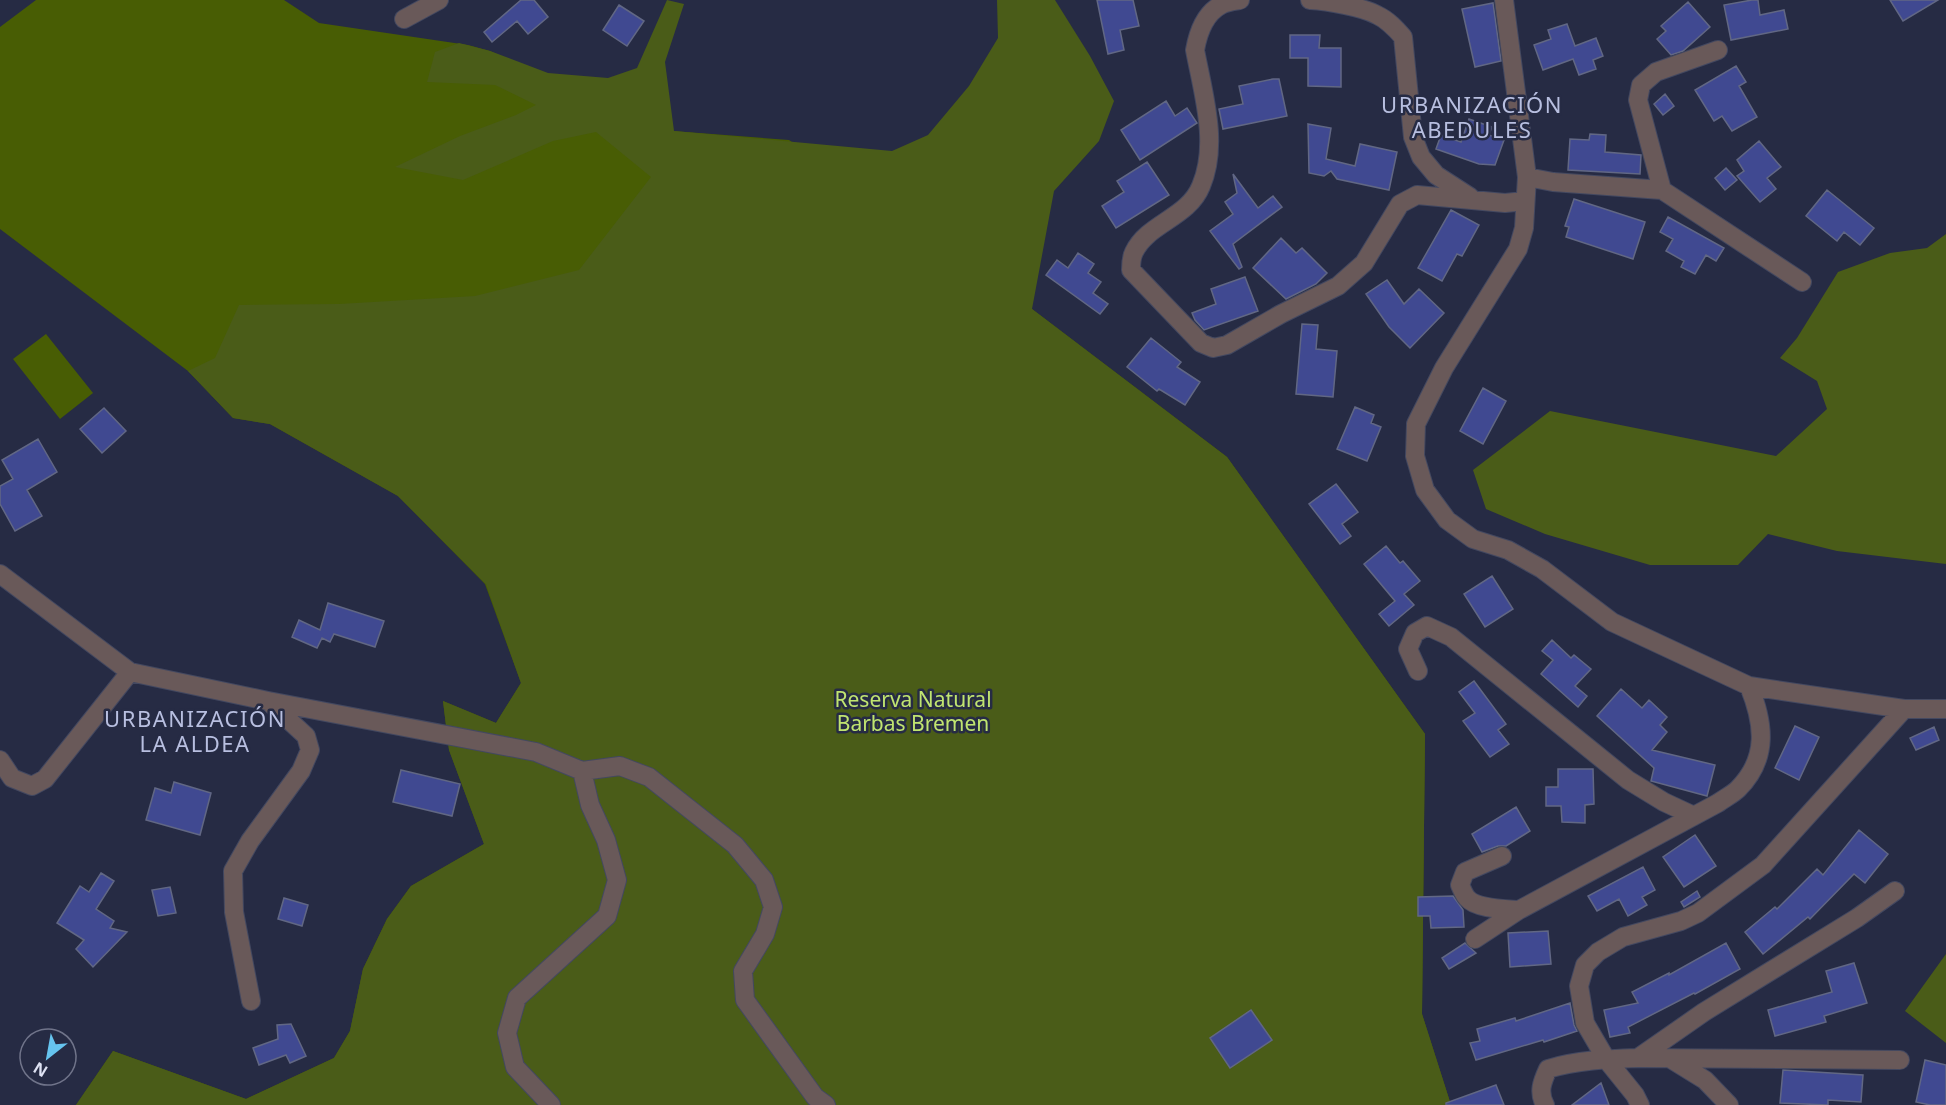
<svg xmlns="http://www.w3.org/2000/svg" width="1946" height="1105" font-family="'Noto Sans',sans-serif">
	<style>
		.green { fill: #485d04 }
		.forest { fill: #4a5c18 }
		.building { fill: #404991; stroke: #616784; stroke-width: 1.5 }
		.lines { fill: none; stroke-linecap: round; stroke-linejoin: round }
		.minor-casing { stroke: #434860; stroke-width: 20 }
		.minor { stroke: #695959; stroke-width: 18 }
		.labels { text-anchor: middle; stroke-width: 5; stroke-linejoin: round; paint-order: stroke }
		.park-label { font-size: 21px; fill: #c0e470; stroke: #262b44 }
		.neighbourhood-label { font-size: 22px; letter-spacing: 1.5px; fill: #b8bfe0; stroke: #262b44 }
	</style>
	<rect width="100%" height="100%" fill="#262b44"/>
	<!-- green -->
	<path class="green" d="M36 0H284L319 23 468 45 490 51 673 131 789 140 1032 309 1227 457 1425 734 1422 1014 1451 1105H76L113 1051 246 1099 334 1058 350 1031 363 969 387 919 411 886 484 844 449 750 443 701 496 723 521 683 485 584 398 496 270 424 233 418 188 371 0 229V27Z
		M46 334 93 393 60 419 13 359Z"/>
	<!-- forest -->
	<path class="forest" d="M667 0 684 4 665 62 674 131 892 151 928 135 969 86 998 38 997 0H1055L1090 56 1114 101 1099 141 1054 191 1032 309 1227 457 1425 734 1422 1014 1451 1105H76L113 1051 246 1099 334 1058 350 1031 363 969 387 919 411 886 484 844 449 750 443 701 496 723 521 683 486 584 398 496 270 424 233 418 188 371 215 358 239 305 339 304 475 296 579 270 651 177 596 132 553 141 463 180 395 167 460 136 516 115 536 105 495 85 427 82 435 52 459 43 490 51 548 73 608 78 637 68Z
		M1946 234V564L1837 551 1768 534 1738 565H1650L1545 534 1486 509 1473 470 1550 411 1776 456 1827 409 1817 381 1780 358 1797 338 1838 272 1890 253 1927 248Z
		M1946 954V1043L1905 1011Z"/>
	<!-- building -->
	<path class="building" d="M521 0H534L548 17 528 34 517 21 492 42 484 32Z
		M1097 0H1133L1139 26 1120 30 1124 50 1108 54Z
		M1752 0H1758L1760 15 1784 10 1788 29 1731 40 1724 5Z
		M1890 0H1938L1903 21Z
		M1688 2 1710 27 1683 51 1671 55 1657 39 1666 31 1661 26Z
		M1493 3 1501 61 1475 67 1462 9Z
		M619 5 644 21 627 46 603 30Z
		M1567 24 1575 46 1596 38 1603 56 1593 60 1596 69 1579 75 1573 59 1543 70 1534 45 1551 39 1548 30Z
		M1290 35H1320L1319 48H1341V87L1308 86V58H1290Z
		M1736 66 1746 82 1739 86 1757 117 1732 131 1722 116 1714 121 1695 90Z
		M1273 79H1279L1287 116 1223 129 1219 109 1243 104 1239 86Z
		M1665 94 1674 106 1663 115 1654 104Z
		M1166 101 1175 116 1187 108 1197 123 1140 160 1121 130Z
		M1469 119 1492 127 1489 135 1504 140 1495 165 1479 164 1436 149 1441 135 1461 142Z
		M1308 124 1331 128 1326 159 1355 166 1360 144 1397 152 1389 190 1337 179 1331 171 1324 176 1309 173Z
		M1590 134 1606 135 1605 152 1641 155 1640 174 1568 170 1570 139 1589 140Z
		M1759 141 1781 167 1767 178 1776 189 1760 202 1737 176 1744 171 1737 160Z
		M1147 162 1169 195 1116 228 1102 206 1124 192 1117 181Z
		M1726 168 1737 180 1725 190 1715 178Z
		M1233 174 1258 208 1273 196 1282 207 1233 244 1242 267 1239 269 1210 231 1233 214 1225 202 1237 193Z
		M1827 190 1874 228 1860 245 1844 232 1837 241 1806 216Z
		M1574 199 1645 222 1633 259 1566 237 1569 227 1565 226Z
		M1451 210 1479 225 1462 256 1457 254 1442 281 1418 268Z
		M1668 217 1724 248 1716 261 1706 255 1695 274 1681 267 1684 261 1666 251 1673 239 1660 232Z
		M1281 238 1296 253 1302 248 1327 273 1316 284 1286 299 1253 268Z
		M1078 253 1094 264 1088 273 1101 282 1093 293 1108 304 1100 314 1046 275 1057 260 1068 268Z
		M1245 277 1258 311 1204 330 1195 320 1192 313 1216 304 1211 289Z
		M1387 280 1404 304 1419 289 1444 313 1410 348 1389 327 1366 294Z
		M1302 324 1318 325 1316 349 1337 351 1333 397 1296 394Z
		M1151 338 1181 362 1177 367 1200 382 1185 405 1159 389 1157 391 1127 367Z
		M1483 388 1506 401 1483 444 1460 431Z
		M1355 407 1374 415 1371 423 1381 427 1367 461 1337 449Z
		M104 408 126 431 102 453 80 429Z
		M38 439 57 472 27 490 42 516 15 531 0 504V486L13 479 2 460Z
		M1336 484 1358 512 1342 524 1351 536 1340 544 1309 504Z
		M1386 546 1400 563 1403 561 1420 581 1404 594 1414 605 1389 626 1379 614 1395 601 1364 564Z
		M1492 576 1513 609 1485 627 1464 594Z
		M328 603 384 621 375 647 334 634 330 642 322 638 317 648 292 637 299 620 320 630Z
		M1552 640 1571 658 1574 655 1591 669 1575 686 1587 696 1578 707 1541 674 1553 660 1542 651Z
		M1474 681 1506 724 1498 730 1509 744 1490 757 1463 721 1475 713 1459 692Z
		M1621 689 1642 708 1649 700 1667 717 1660 725 1667 732 1652 750 1715 765 1707 796 1651 781 1654 768 1597 716Z
		M1795 726 1819 737 1799 780 1775 768Z
		M1934 727 1939 740 1916 750 1910 738Z
		M1558 769H1593L1594 804 1585 805V823L1562 822 1561 806H1546V787H1558Z
		M401 770 460 784 452 816 393 802Z
		M174 782 211 793 200 835 146 820 155 788 171 793Z
		M1516 807 1530 831 1506 846H1498L1482 852 1472 834Z
		M1859 830 1888 854 1865 883 1854 874 1810 919 1808 917 1763 954 1745 932 1775 907 1777 909 1817 869 1823 875Z
		M1695 835 1716 866 1684 887 1663 857Z
		M1643 867 1655 890 1642 897 1647 905 1628 916 1619 899 1597 911 1588 896Z
		M101 873 114 881 96 909 114 921 110 928 127 932 93 967 76 949 84 940 57 923 80 886 89 892Z
		M170 887 176 913 158 916 152 890Z
		M1697 891 1700 897 1684 907 1681 902Z
		M1453 896 1463 910 1464 927 1431 928 1430 916H1418V897Z
		M284 898 308 905 302 926 278 919Z
		M1548 931 1551 964 1510 967 1508 933Z
		M1465 943 1476 953 1449 969 1442 958Z
		M1726 943 1740 969 1695 994 1694 993 1628 1027 1630 1033 1610 1037 1604 1010 1638 1003 1632 992 1669 973V975Z
		M1854 963 1867 1003 1824 1016 1826 1022 1775 1036 1768 1010 1832 992 1826 971Z
		M1570 1003 1574 1025 1577 1031 1544 1042 1543 1040 1476 1060 1470 1043 1480 1041 1477 1029 1515 1018 1516 1021Z
		M1251 1010 1272 1040 1230 1068 1210 1038Z
		M291 1024 306 1056 290 1063 286 1055 259 1065 253 1048 278 1039 277 1025Z
		M1925 1060 1946 1065V1105H1930L1916 1102Z
		M1783 1070 1863 1075 1861 1102 1828 1100V1105L1780 1103Z
		M1601 1083 1609 1105H1572Z
		M1496 1085 1504 1105H1446V1103Z"/>
	<g class="lines">
		<defs>
			<path id="minor" d="M1240 0C1234 1 1226 2 1221 5 1204 14 1198 33 1195 50 1203 93 1219 144 1201 186 1188 218 1148 223 1134 252 1131 258 1131 265 1131 270L1201 343 1213 348 1227 345 1281 314 1338 286 1364 263 1400 204 1417 195 1505 203 1525 201
				M1310 0C1327 1 1363 7 1377 15 1388 20 1396 29 1403 37L1413 137 1421 157 1436 175 1470 197
				M1504 0 1527 177 1524 228 1518 249 1444 368 1416 424 1415 456 1425 490 1447 520 1473 539 1508 550 1542 569 1612 622 1749 686 1904 709H1946
				M404 19 439 0
				M1527 177 1553 182 1662 190 1802 282
				M1662 190 1638 100 1641 85 1656 72 1718 50
				M0 574 130 672 268 701 536 752 582 771 620 766 649 777 735 845 764 880 773 907 765 934 743 971 745 1000 815 1097 826 1105
				M1418 671 1408 649 1415 633 1427 626 1451 637 1628 780 1664 802 1694 816
				M0 760 12 778 32 786 45 779 130 672
				M1502 856 1465 872 1460 885C1462 889 1464 895 1467 898 1476 909 1505 909 1519 910
				M1475 939 1519 910 1718 803C1725 798 1733 794 1738 789 1769 758 1764 723 1749 686
				M251 1001 234 912 233 871 250 841 301 771 310 750 306 736 268 701
				M1638 1058 1704 1012 1857 918 1895 891
				M1671 1059 1705 1080 1729 1105
				M551 1105 515 1067 507 1033 517 998 607 916 617 880 606 840 590 805 582 771
				M1545 1105C1538 1092 1542 1082 1548 1069 1577 1060 1608 1059 1638 1058L1900 1060
				M1640 1105 1635 1095 1606 1059 1585 1023 1579 986 1585 965 1598 952 1623 937 1681 921 1698 913 1763 865 1904 709"/>
		</defs>
		<!-- minor casing -->
		<use href="#minor" class="minor-casing"/>
		<!-- minor -->
		<use href="#minor" class="minor"/>
	</g>
	<g class="labels">
		<!-- park labels -->
		<g class="park-label">
			<text x="913" y="707">Reserva Natural<tspan x="913" dy="24">Barbas Bremen</tspan></text>
		</g>
		<!-- neighbourhood labels -->
		<g class="neighbourhood-label">
			<text x="1472" y="113">URBANIZACIÓN<tspan x="1472" dy="25">ABEDULES</tspan></text>
			<text x="195" y="727">URBANIZACIÓN<tspan x="195" dy="25">LA ALDEA</tspan></text>
		</g>
	</g>
	<!-- north arrow -->
	<g transform="translate(48 1057) rotate(211)"><circle r="28" fill="#262b44" stroke="#70748a" stroke-width="1.5"/>
	<path d="M0-4.5L10 22L0 15L-10 22Z" fill="#66c4ef"/>
	<text y="-9" font-size="16" font-weight="bold" text-anchor="middle" fill="#dee2f3">N</text>
	</g>
</svg>
